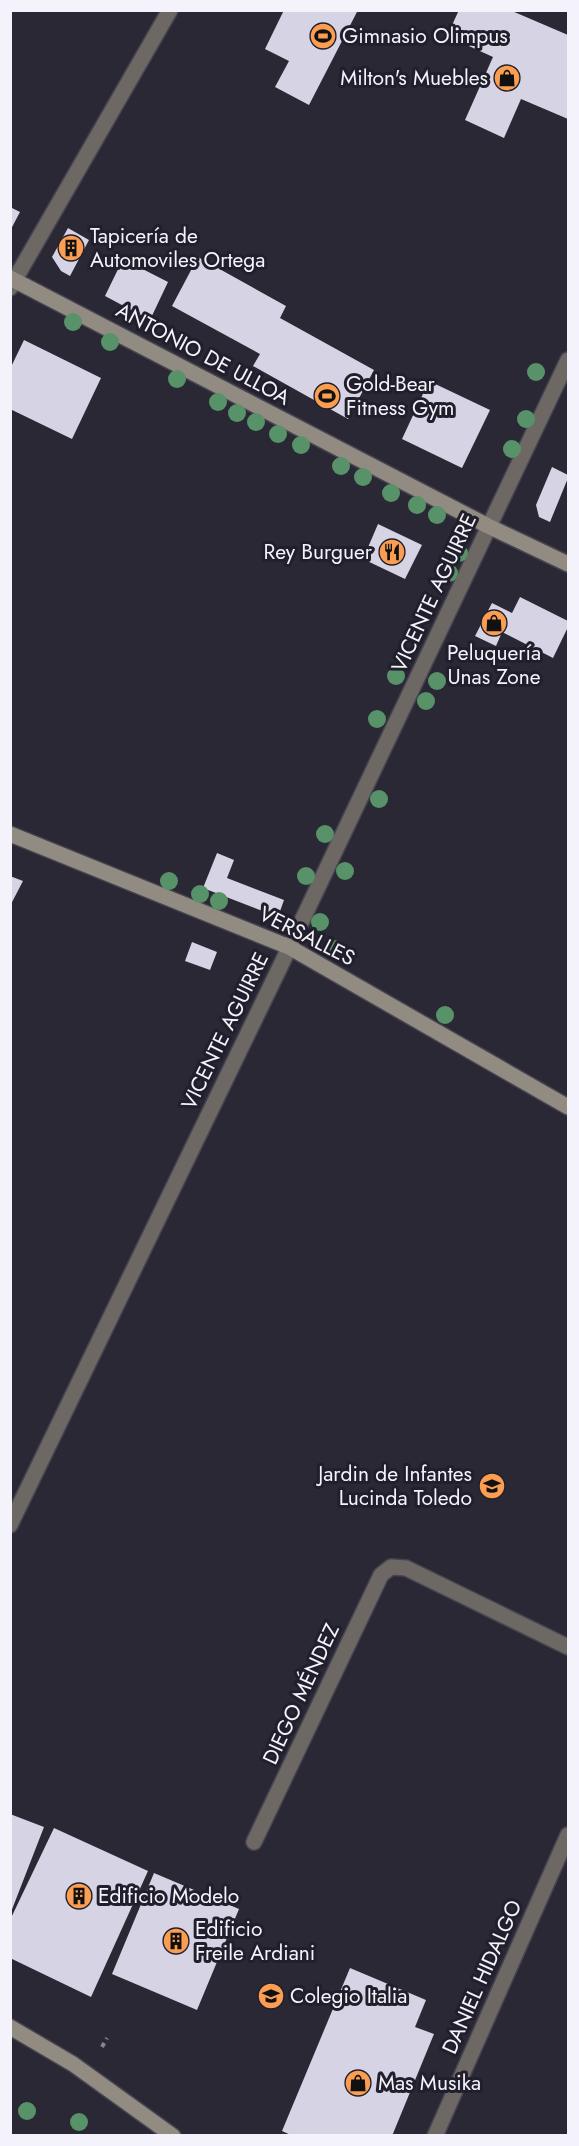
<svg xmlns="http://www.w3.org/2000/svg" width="579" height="2146" font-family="Jost,sans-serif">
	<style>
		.building { fill: #d5d3e4 }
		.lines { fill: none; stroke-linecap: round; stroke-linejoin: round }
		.street-casing { stroke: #464451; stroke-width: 18 }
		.secondary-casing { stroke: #464451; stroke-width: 18 }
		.path { stroke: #868490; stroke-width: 4; stroke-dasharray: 4.5 4.5; stroke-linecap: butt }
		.street { stroke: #6d6863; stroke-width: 15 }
		.secondary { stroke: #928b82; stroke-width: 15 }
		.tree { fill: #589268 }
		.labels { text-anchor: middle; stroke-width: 6; stroke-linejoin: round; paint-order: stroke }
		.poi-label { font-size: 21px; fill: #f4f3fc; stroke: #211f2b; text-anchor: start }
		.street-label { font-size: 21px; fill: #f4f3fc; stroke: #211f2b }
	</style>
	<rect width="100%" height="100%" fill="#2a2835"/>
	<!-- building -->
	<path class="building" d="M284 10H358L309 105 275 87 289 61 265 49Z
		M459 10 512 11 568 35V119L521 99 504 138 465 120 493 57 447 36Z
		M10 207 20 212 10 231Z
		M68 228 89 240 70 276 61 271 52 257Z
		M198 257 286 306 280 318 374 370 348 419 253 366 260 354 172 306Z
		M123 259 168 282 150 320 105 296Z
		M24 340 101 378 72 439 10 409V369Z
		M429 381 490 410 462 468 402 439Z
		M552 467 568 475V478L550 522 539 517 536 505Z
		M378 524 422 545 405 579 363 559Z
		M520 597 568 621V627L553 658 502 632 496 646 475 636 492 603 512 613Z
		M217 853 234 860 227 878 284 900 278 917 203 888Z
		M10 876 23 881 10 906Z
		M192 942 217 952 210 970 185 961Z
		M10 1814 44 1827 11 1912H10Z
		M54 1828 148 1871 91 1997 10 1958V1920Z
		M154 1873 239 1909 197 2010 112 1974Z
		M350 1968 426 2000 415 2027 434 2034 392 2136H293L282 2131Z"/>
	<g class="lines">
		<defs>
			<path id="street" d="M10 288 170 10
				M10 1525 280 967 568 360
				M254 1842 381 1575 391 1567 406 1568 568 1647
				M435 2136 568 1835"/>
			<path id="secondary" d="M10 278 488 526 568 564
				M10 834 289 947 568 1107
				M10 2027 73 2064 173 2136"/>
		</defs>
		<!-- street casing -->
		<use href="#street" class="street-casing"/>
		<!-- secondary casing -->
		<use href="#secondary" class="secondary-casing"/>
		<!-- path -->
		<path class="path" d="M102 2047 107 2038"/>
		<!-- street -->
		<use href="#street" class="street"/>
		<!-- secondary -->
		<use href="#secondary" class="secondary"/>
	</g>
	<!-- trees -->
	<g class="tree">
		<circle cx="73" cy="322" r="9"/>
		<circle cx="110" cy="342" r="9"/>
		<circle cx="536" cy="372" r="9"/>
		<circle cx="177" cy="379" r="9"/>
		<circle cx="218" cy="402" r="9"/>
		<circle cx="237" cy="413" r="9"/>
		<circle cx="526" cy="419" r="9"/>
		<circle cx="256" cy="422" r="9"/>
		<circle cx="278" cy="434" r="9"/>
		<circle cx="301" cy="445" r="9"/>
		<circle cx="512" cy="449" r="9"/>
		<circle cx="341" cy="466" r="9"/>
		<circle cx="363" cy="477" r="9"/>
		<circle cx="391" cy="493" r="9"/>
		<circle cx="417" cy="505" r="9"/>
		<circle cx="437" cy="515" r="9"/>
		<circle cx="459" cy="553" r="9"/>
		<circle cx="449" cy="573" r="9"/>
		<circle cx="396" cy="676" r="9"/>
		<circle cx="437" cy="681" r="9"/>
		<circle cx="426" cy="701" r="9"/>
		<circle cx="377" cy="719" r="9"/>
		<circle cx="379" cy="799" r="9"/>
		<circle cx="325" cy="834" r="9"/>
		<circle cx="345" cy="871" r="9"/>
		<circle cx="306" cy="876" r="9"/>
		<circle cx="169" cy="881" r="9"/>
		<circle cx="200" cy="894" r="9"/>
		<circle cx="219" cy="901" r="9"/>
		<circle cx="320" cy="922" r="9"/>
		<circle cx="336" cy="949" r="9"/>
		<circle cx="445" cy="1015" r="9"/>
		<circle cx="27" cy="2111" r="9"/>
		<circle cx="79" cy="2122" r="9"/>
	</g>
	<!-- icons -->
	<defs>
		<symbol id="stadium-disc" viewBox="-11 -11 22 22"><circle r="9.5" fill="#fc9e52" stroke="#211f2b"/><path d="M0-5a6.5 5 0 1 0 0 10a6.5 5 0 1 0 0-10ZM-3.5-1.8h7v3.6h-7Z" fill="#111"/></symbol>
		<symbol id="shop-disc" viewBox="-11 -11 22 22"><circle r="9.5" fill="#fc9e52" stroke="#211f2b"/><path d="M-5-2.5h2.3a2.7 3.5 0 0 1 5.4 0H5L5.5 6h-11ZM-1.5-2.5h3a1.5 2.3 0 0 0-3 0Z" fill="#111"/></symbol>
		<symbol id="building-disc" viewBox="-11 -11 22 22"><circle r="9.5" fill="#fc9e52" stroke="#211f2b"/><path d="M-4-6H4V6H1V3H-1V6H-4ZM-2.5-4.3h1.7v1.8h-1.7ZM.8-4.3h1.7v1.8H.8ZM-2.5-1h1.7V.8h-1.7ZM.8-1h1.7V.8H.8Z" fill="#111"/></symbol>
		<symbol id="restaurant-disc" viewBox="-11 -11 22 22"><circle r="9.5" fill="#fc9e52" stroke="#211f2b"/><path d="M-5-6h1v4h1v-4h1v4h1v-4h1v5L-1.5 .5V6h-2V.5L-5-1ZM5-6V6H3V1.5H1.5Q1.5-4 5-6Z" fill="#111"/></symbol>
		<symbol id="school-disc" viewBox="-11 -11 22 22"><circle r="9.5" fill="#fc9e52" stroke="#211f2b"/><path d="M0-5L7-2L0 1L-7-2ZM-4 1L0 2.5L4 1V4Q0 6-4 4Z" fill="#111"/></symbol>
		<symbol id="university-disc" viewBox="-11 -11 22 22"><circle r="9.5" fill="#fc9e52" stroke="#211f2b"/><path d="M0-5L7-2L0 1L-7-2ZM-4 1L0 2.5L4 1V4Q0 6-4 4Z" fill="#111"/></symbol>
	</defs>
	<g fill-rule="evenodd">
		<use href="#stadium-disc" x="308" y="21" width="30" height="30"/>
		<use href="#shop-disc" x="492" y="63" width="30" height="30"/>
		<use href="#building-disc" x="56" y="233" width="30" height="30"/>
		<use href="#stadium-disc" x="312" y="381" width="30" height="30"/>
		<use href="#restaurant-disc" x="377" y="537" width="30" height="30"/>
		<use href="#shop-disc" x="479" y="608" width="30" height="30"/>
		<use href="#school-disc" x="477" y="1471" width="30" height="30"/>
		<use href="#building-disc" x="64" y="1881" width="30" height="30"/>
		<use href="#building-disc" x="161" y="1926" width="30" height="30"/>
		<use href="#university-disc" x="256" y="1981" width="30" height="30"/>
		<use href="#shop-disc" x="343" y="2068" width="30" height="30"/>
	</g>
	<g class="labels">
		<!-- poi labels -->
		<g class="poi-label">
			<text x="342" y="43">Gimnasio Olimpus</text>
			<text x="488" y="85" text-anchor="end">Milton's Muebles</text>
			<text x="90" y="243">Tapicería de<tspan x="90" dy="24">Automoviles Ortega</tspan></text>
			<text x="346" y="391">Gold-Bear<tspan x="346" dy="24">Fitness Gym</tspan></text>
			<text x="372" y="559" text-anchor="end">Rey Burguer</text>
			<text x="494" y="660" text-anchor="middle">Peluquería<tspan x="494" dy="24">Unas Zone</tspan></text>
			<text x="472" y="1481" text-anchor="end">Jardin de Infantes<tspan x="472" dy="24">Lucinda Toledo</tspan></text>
			<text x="98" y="1903">Edificio Modelo</text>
			<text x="195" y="1936">Edificio<tspan x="195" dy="24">Freile Ardiani</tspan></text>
			<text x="290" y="2003">Colegio Italia</text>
			<text x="378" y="2090">Mas Musika</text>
		</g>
		<!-- street labels -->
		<g class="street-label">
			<text transform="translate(203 354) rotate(28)" y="7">ANTONIO DE ULLOA</text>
			<text transform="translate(434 593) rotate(-65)" y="7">VICENTE AGUIRRE</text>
			<text transform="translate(307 936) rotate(27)" y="7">VERSALLES</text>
			<text transform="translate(225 1031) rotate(-64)" y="7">VICENTE AGUIRRE</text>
			<text transform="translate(301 1694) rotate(-65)" y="7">DIEGO MÉNDEZ</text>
			<text transform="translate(482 1977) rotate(-66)" y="7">DANIEL HIDALGO</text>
		</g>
	</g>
	<!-- border -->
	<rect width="579" height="2146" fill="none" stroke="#f4f3fc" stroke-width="24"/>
</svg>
